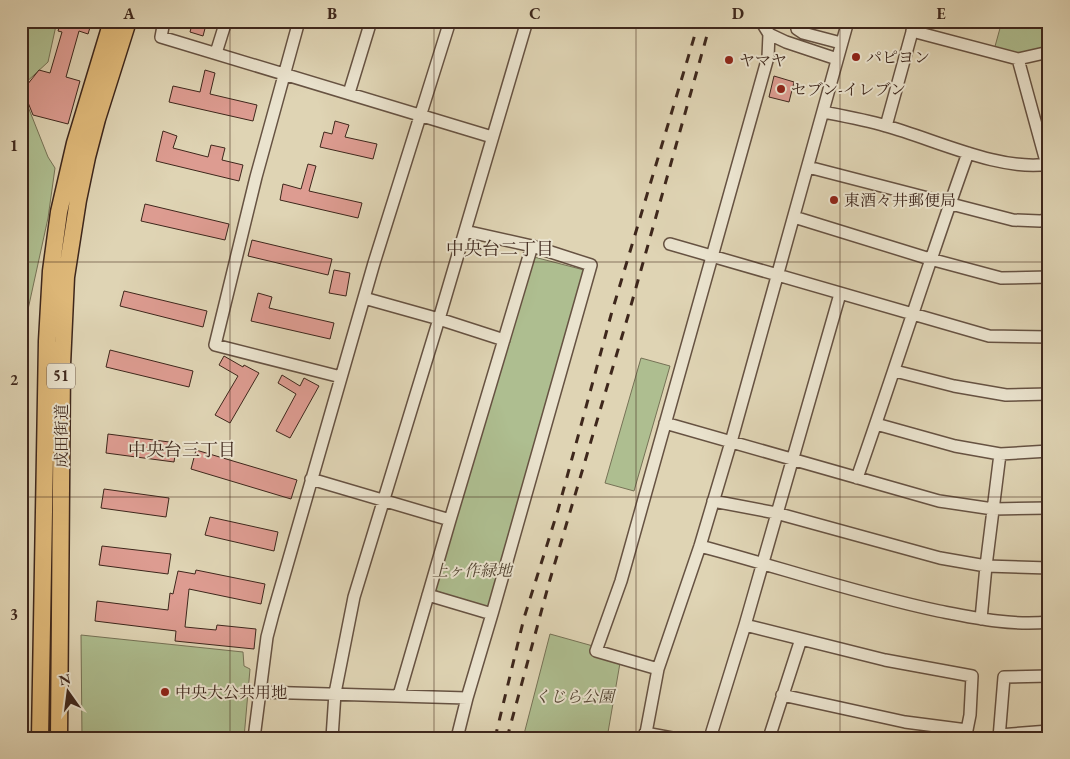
<svg xmlns="http://www.w3.org/2000/svg" width="1070" height="759" font-family="'EB Garamond','Noto Serif JP',serif">
	<style>
		.green { fill: #aebe90; stroke: #767256 }
		.building { fill: #dd9c91; stroke: #3e271c }
		.lines { fill: none; stroke-linecap: round; stroke-linejoin: round }
		.minor-casing { stroke: #665242; stroke-width: 14 }
		.highway-casing { stroke: #3e271c; stroke-width: 19 }
		.minor { stroke: #eae3ce; stroke-width: 11 }
		.highway { stroke: #e0ba7a; stroke-width: 16 }
		.rail { stroke: #3e271c; stroke-width: 3; stroke-dasharray: 9 9; stroke-linecap: butt }
		.grid { fill: none; stroke: #3e271c; stroke-width: 1; stroke-opacity: 0.55 }
		.poi-dot { fill: #8f2418; stroke: #eae3ce; stroke-width: 2 }
		.labels { text-anchor: middle; stroke-width: 4; stroke-linejoin: round; paint-order: stroke }
		.shield { fill: #eae3ce; stroke: #725f51; stroke-width: 1 }
		.shield-label { font-size: 15px; font-weight: bold; fill: #3e271c }
		.poi-label { font-size: 16px; fill: #3e271c; stroke: #eae3ce; text-anchor: start }
		.street-label { font-size: 16px; fill: #3e271c; stroke: #eae3ce }
		.park-label { font-size: 16px; font-style: italic; fill: #544533; stroke: #eae3ce }
		.neighbourhood-label { font-size: 18px; fill: #3e271c; stroke: #eae3ce }
		.neatline { fill: none; stroke: #3e271c; stroke-width: 2 }
		.grid-label { font-size: 16px; text-anchor: middle; font-weight: bold; fill: #3e271c }
	</style>
	<rect width="100%" height="100%" fill="#dfd4b4"/>
	<filter id="stains"><feTurbulence type="fractalNoise" baseFrequency=".004" numOctaves="4"/><feColorMatrix values="0 0 0 0 .2 0 0 0 0 .09 0 0 0 0 .02 0 0 0 .5 -.17"/></filter>
	<radialGradient id="worn" r=".72"><stop offset=".6" stop-color="#630" stop-opacity="0"/><stop offset="1" stop-color="#630" stop-opacity=".3"/></radialGradient>
	<!-- green -->
	<path class="green" d="M21 21H57L48 62 21 87Z
		M1002 21H1049V48L1018 56 994 50Z
		M21 89 48 157 55 168 48 218 27 314 21 322Z
		M534 257 584 270 492 614 435 590Z
		M641 358 670 366 634 491 605 483Z
		M550 634 593 646 620 663 607 738H523Z
		M81 635 243 652 244 666 250 669 244 738H82Z"/>
	<!-- building -->
	<path class="building" d="M61 21H92L88 34 79 31 66 77 80 81 68 124 33 115 23 90 39 70 50 73 62 32 58 31Z
		M193 21H207L203 36 190 32Z
		M205 70 215 73 210 94 257 105 253 121 169 102 173 86 200 92Z
		M774 76 794 82 789 102 769 97Z
		M335 121 349 125 345 137 377 144 373 159 320 147 324 132 332 134Z
		M163 131 177 136 173 148 208 157 211 145 225 148 222 160 243 165 239 181 156 161Z
		M308 164 316 166 309 191 362 203 358 218 280 200 283 184 301 189Z
		M145 204 229 224 225 240 141 221Z
		M252 240 332 259 328 275 248 256Z
		M334 270 350 273 346 296 329 293Z
		M124 291 207 311 203 327 120 306Z
		M258 293 272 297 269 308 334 323 330 339 251 321Z
		M110 350 193 371 189 387 106 367Z
		M224 356 243 367 244 365 259 373 230 423 215 415 238 376 219 365Z
		M282 375 300 386 304 378 319 386 290 438 276 431 296 394 278 383Z
		M108 434 177 443 174 462 106 453Z
		M196 450 297 480 291 499 191 469Z
		M104 489 169 498 166 517 101 508Z
		M210 517 278 532 274 551 205 535Z
		M102 546 171 554 168 574 99 565Z
		M196 570 265 584 261 604 189 589 185 627 216 630 217 625 256 629 254 649 175 641 176 631 95 621 97 601 168 610 170 593 173 594 178 571 195 574Z"/>
	<g class="lines">
		<defs>
			<path id="minor" d="M164 21 161 37 492 137
				M299 21 256 177 215 345 341 377
				M761 21 769 34 786 42 837 59
				M796 21 797 29 803 33 841 43
				M912 31 1018 59 1049 52
				M216 53 226 21
				M1018 59 1047 165
				M349 93 371 21
				M823 112C844 116 866 120 886 126 934 139 1000 172 1049 164
				M886 126 915 21
				M808 167 1013 220 1040 221 1049 219
				M794 217 930 259 1001 278 1049 277
				M465 231 532 246 591 265 492 614
				M670 244 989 336 1049 337
				M364 298 439 319 504 340
				M895 371 954 386 1006 395 1049 394
				M665 423 939 501 993 509 1049 508
				M876 424 955 446 1000 454 1049 451
				M857 478C895 370 929 261 968 153
				M311 479 450 520
				M713 501 776 513 940 558 986 566 1049 568
				M700 546C779 567 858 594 939 611 975 618 1012 626 1049 622
				M428 595 492 614 467 698 457 738
				M981 619 986 566 1000 454
				M745 625 885 660 972 676 970 715 967 730 905 722 782 695
				M658 669 596 651 621 581 768 57 769 34
				M259 692 467 698
				M399 695 450 520 532 246
				M645 733 672 738
				M999 735 1049 731
				M254 738 267 637 273 614 374 263 450 21
				M332 738 335 693 354 597 439 319 527 21
				M645 738 658 669 700 546 731 442 848 21
				M710 738 745 625 840 294
				M769 738 801 639
				M999 738 1004 677 1049 676"/>
			<path id="highway" d="M40 738 47 341 51 271 59 212 75 143 112 21
				M59 738 62 365 66 277 78 200 87 157 97 119 128 21"/>
		</defs>
		<!-- minor casing -->
		<use href="#minor" class="minor-casing"/>
		<!-- highway casing -->
		<use href="#highway" class="highway-casing"/>
		<!-- minor -->
		<use href="#minor" class="minor"/>
		<!-- highway -->
		<use href="#highway" class="highway"/>
		<!-- rail -->
		<path class="rail" d="M495 738 524 618 558 510 611 315 699 21
			M507 738 549 583 628 316 711 21"/>
	</g>
	<!-- grid -->
	<path class="grid" d="M230 21V738M434 21V738M636 21V738M840 21V738M21 262H1049M21 497H1049"/>
	<!-- markers -->
	<g class="poi-dot">
		<circle cx="856" cy="57" r="5"/>
		<circle cx="729" cy="60" r="5"/>
		<circle cx="781" cy="89" r="5"/>
		<circle cx="834" cy="200" r="5"/>
		<circle cx="165" cy="692" r="5"/>
	</g>
	<g class="labels">
		<!-- shield labels -->
		<rect class="shield" x="47" y="363.5" width="28" height="25" rx="4"/>
		<g class="shield-label">
			<text x="61" y="381">51</text>
		</g>
		<!-- poi labels -->
		<g class="poi-label">
			<text x="866" y="63">パピヨン</text>
			<text x="739" y="66">ヤマヤ</text>
			<text x="791" y="95">セブン-イレブン</text>
			<text x="844" y="206">東酒々井郵便局</text>
			<text x="175" y="698">中央大公共用地</text>
		</g>
		<!-- street labels -->
		<g class="street-label">
			<text transform="translate(61 436) rotate(-90)" y="6">成田街道</text>
		</g>
		<!-- park labels -->
		<g class="park-label">
			<text x="472" y="576">上ヶ作緑地</text>
			<text x="574" y="702">くじら公園</text>
		</g>
		<!-- neighbourhood labels -->
		<g class="neighbourhood-label">
			<text x="500" y="255">中央台二丁目</text>
			<text x="182" y="456">中央台三丁目</text>
		</g>
	</g>
	<!-- margin -->
	<rect width="1070" height="759" fill="none" stroke="#dfd4b4" stroke-width="55"/>
	<!-- north arrow -->
	<g transform="translate(68 692) rotate(346)" stroke="#eae3ce" stroke-width="4" paint-order="stroke">
	<path d="M0-4L9 19L0 12L-9 19Z" fill="#3e271c"/>
	<text y="-8" font-size="14" font-weight="bold" text-anchor="middle" fill="#3e271c">N</text>
	</g>
	<rect x="28" y="28" width="1014" height="704" class="neatline"/>
	<g class="grid-label">
		<text x="129" y="19">A</text>
		<text x="332" y="19">B</text>
		<text x="535" y="19">C</text>
		<text x="738" y="19">D</text>
		<text x="941" y="19">E</text>
		<text x="14" y="151">1</text>
		<text x="14" y="385">2</text>
		<text x="14" y="620">3</text>
	</g>
	<rect width="100%" height="100%" filter="url(#stains)"/>
	<rect width="100%" height="100%" fill="url(#worn)"/>
</svg>
